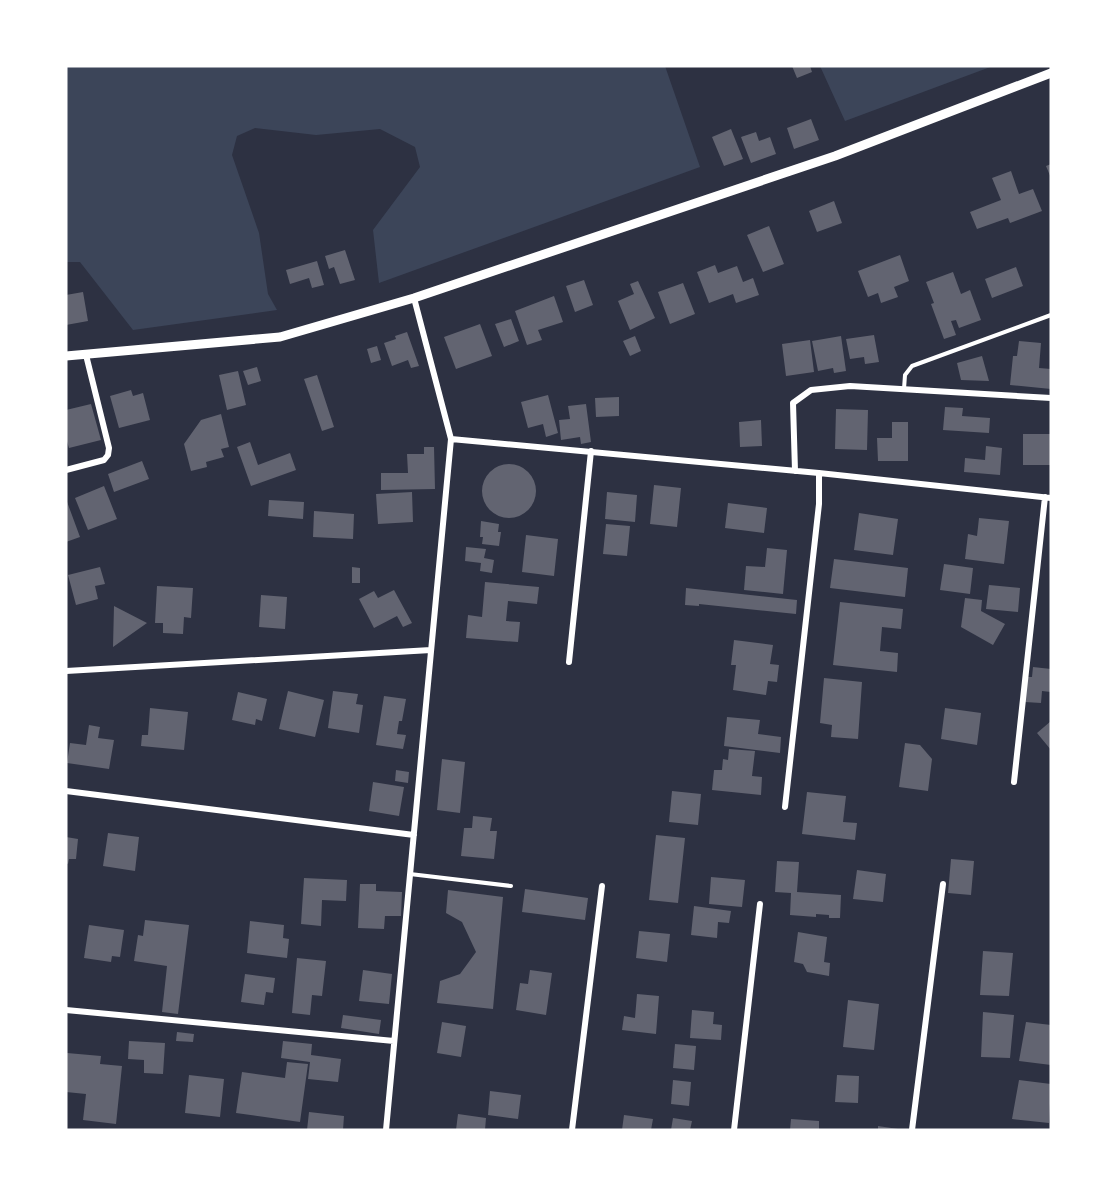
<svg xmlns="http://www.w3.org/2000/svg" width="1117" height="1196" font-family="'Space Grotesk',sans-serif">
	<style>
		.green { fill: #3c4559 }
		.building { fill: #626471 }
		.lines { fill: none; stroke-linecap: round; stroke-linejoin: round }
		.service { stroke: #fff; stroke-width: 4 }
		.minor { stroke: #fff; stroke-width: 6 }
		.tertiary { stroke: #fff; stroke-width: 9 }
	</style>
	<rect width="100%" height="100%" fill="#2d3142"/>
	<!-- green -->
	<path class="green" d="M66 66H665L700 167 379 283 373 230 420 167 415 147 380 129 316 135 255 128 237 136 232 155 259 233 268 294 277 310 133 330 80 262H66Z
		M820 66H993L845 121Z"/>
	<!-- building -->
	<path class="building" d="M792 66H810L812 72 797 78Z
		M811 119 819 140 794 149 787 128Z
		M731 129 743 159 724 166 712 137Z
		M756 132 759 141 770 137 776 154 751 163 741 137Z
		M1051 164V178L1046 166Z
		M1011 171 1019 194 1033 189 1042 211 1010 223 1008 218 977 229 970 212 1001 200 992 178Z
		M834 201 842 223 817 232 809 211Z
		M769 226 784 264 763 272 747 235Z
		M345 250 355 280 340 284 334 267 329 269 325 256Z
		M900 255 909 281 894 287 898 297 881 303 878 293 868 297 858 271Z
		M317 261 324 285 312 288 309 278 290 284 286 270Z
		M715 265 718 273 737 266 743 282 753 278 759 295 736 303 733 294 709 303 697 272Z
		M1016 267 1023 286 992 298 985 279Z
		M953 272 961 294 970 290 981 320 959 328 956 320 951 321 956 335 944 339 931 304 934 303 926 282Z
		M584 280 593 305 575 312 566 286Z
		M638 281 655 318 630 330 618 301 634 294 630 284Z
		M683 283 695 314 670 324 658 292Z
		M83 292 88 321 66 325V295Z
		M554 296 563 322 538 330 542 340 527 345 515 311Z
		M511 319 519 341 504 347 495 324Z
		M480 324 492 356 456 369 444 337Z
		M407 332 419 366 411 368 408 360 392 366 384 343 396 339 395 336Z
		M874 335 879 362 865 364 864 357 850 359 846 339Z
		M635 336 641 351 630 356 623 341Z
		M841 336 846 371 834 373 833 368 818 371 812 341Z
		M810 340 814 372 786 376 782 344Z
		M1019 341 1041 343 1039 368 1051 369V389L1010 385 1013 356H1017Z
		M377 346 381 360 371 363 367 349Z
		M982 356 989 381 961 380 957 363Z
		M257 367 261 381 248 385 243 371Z
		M238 371 246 405 227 410 219 375Z
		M317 375 334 427 322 431 304 379Z
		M131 390 133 396 143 393 150 420 119 428 110 396Z
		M548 395 558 433 546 437 543 424 528 428 521 402Z
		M619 397V416L596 417 595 398Z
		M91 404 101 440 69 448 66 438V410Z
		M586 404 591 442 581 444 580 437 561 440 559 420 570 419 568 406Z
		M945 407 963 408 962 416 990 418 989 433 943 430Z
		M836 409 868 410 867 450 835 449Z
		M221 414 229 447 221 449 224 457 206 462 207 467 191 471 184 444 201 420Z
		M761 420 762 446 740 447 739 422Z
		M892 422H908V461H878L877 438H892Z
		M1023 434H1051V465H1023Z
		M250 442 258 465 290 453 296 470 251 486 237 447Z
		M986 446 1002 448 1000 475 964 472 965 458 985 460Z
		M424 447H434L435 489 381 490V473H408L407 454H424Z
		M142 461 149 479 114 492 108 474Z
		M482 491a27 27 0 1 1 54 0a27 27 0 1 1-54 0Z
		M654 485 681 488 677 527 650 524Z
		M104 486 117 519 88 530 75 498Z
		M412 492 413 522 378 524 376 494Z
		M607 492 637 495 635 522 605 519Z
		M66 499 80 537 66 542Z
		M269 500 304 502 303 519 268 516Z
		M728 503 767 508 764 533 725 528Z
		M314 511 354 514 353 539 313 537Z
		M859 513 898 519 893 555 854 550Z
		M979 518 1009 521 1004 564 965 559 968 534 977 536Z
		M481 521 499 524 498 532H501L499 546 482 544 483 537H480Z
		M606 524 630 526 627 556 603 554Z
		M526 535 558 539 554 576 522 572Z
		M466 547 486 549 484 558 494 560 492 573 480 571 481 563 465 561Z
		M767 548 787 550 783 594 744 590 746 566 765 567Z
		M834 559 908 568 905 597 830 588Z
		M944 564 973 568 970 594 940 590Z
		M100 567 105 584 95 586 98 599 76 605 68 575Z
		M352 567 360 568V583H352Z
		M485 582 539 587 537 604 508 601 506 621 520 622 518 642 466 638 468 615 482 617Z
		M989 585 1020 588 1018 612 986 609Z
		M157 586 193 588 191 618 184 617 183 634 163 633V623H155Z
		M686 588 797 600 796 614 699 604V606L685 605Z
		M394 590 412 623 403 627 397 616 374 628 359 599 374 591 378 598Z
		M261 595 287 597 285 629 259 627Z
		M965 598 982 600 981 611 1005 624 993 645 961 627Z
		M840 602 903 609 901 629 882 627 880 651 898 653 897 672 833 665Z
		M114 606 147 623 113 647Z
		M734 640 773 645 770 664 779 665 777 682 768 681 766 695 733 690 736 665H731Z
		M1033 667 1051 669V692L1042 691 1041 703 1025 702 1027 677H1032Z
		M824 678 862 682 858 739 831 737 832 725 820 723Z
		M288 691 324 700 315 737 279 729Z
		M333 691 358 694 356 704 363 705 359 733 328 728Z
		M238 692 267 699 262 721 256 719 255 725 232 720Z
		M384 696 406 699 402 721H399L397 734 406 735 403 749 376 745Z
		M150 708 188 712 184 750 141 746 142 735H148Z
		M945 708 981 713 977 745 941 739Z
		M727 717 760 720 758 734 781 737 780 753 724 746Z
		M1051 721V750L1037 733Z
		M89 725 100 727 98 738 114 740 109 769 67 763 70 743 86 745Z
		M905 743 920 745 932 759 928 791 899 787Z
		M729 749 755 751 752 776 762 777 761 795 712 790 714 770H722L723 759 728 760Z
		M442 759 465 762 460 813 437 810Z
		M396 770 409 772 408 783 395 781Z
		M373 782 404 787 399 816 369 811Z
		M672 791 701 794 698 825 669 822Z
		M807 792 846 796 843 822 857 823 855 840 802 834Z
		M473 816 492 818 490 831H497L494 859 461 856 464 828H472Z
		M108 833 139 837 135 871 103 866Z
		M656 835 685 838 678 903 649 900Z
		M66 837 78 839 76 859H69L68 864 66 863Z
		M951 859 974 861 971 895 948 893Z
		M777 861 799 862 797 892 841 895 840 918H829V915L816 914V917L790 915 791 893 775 892Z
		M857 870 886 874 883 902 853 899Z
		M711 877 745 880 742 907 709 904Z
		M304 878 347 880 346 901 322 900 321 926 301 924Z
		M360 884H376V891L402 892 401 916H385L384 929 358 928Z
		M525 889 588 898 585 920 522 912Z
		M448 890 503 897 493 1009 437 1003 440 981 460 974 476 952 462 922 446 913Z
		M694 906 731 911 729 923 718 922 717 938 691 935Z
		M145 920 189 925 178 1014 162 1012 167 966 134 961 138 935 143 936Z
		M250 921 284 925 283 938 289 939 287 958 247 953Z
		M89 925 124 930 120 957 112 956 111 962 84 958Z
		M639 931 670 934 667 962 636 958Z
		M798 932 827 937 824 962 830 963 829 976 807 972 803 964 794 962Z
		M983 951 1013 953 1009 996 980 995Z
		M297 958 326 961 322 996 312 995 310 1015 292 1013Z
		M363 970 392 974 389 1004 359 1001Z
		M530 970 552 973 546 1015 516 1010 520 983 528 984Z
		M245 974 275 978 273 993 266 992 264 1005 241 1002Z
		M637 994 659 996 656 1034 622 1030 624 1016 635 1018Z
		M848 1000 879 1004 874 1050 843 1047Z
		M692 1010 714 1012 713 1024 722 1025 721 1040 690 1038Z
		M983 1012 1014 1015 1010 1058 981 1057Z
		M343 1015 381 1020 379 1034 341 1028Z
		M442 1022 466 1026 461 1057 437 1053Z
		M1026 1022 1051 1025V1065L1019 1061Z
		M177 1032 194 1034 193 1042 176 1041Z
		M129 1041 165 1043 163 1074 144 1073V1060L128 1059Z
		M283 1041 312 1044 311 1055 341 1059 338 1082 308 1079 310 1062 281 1058Z
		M675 1044 696 1046 694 1070 673 1068Z
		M67 1053 101 1056 100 1064 122 1066 116 1124 83 1120 86 1094 66 1092Z
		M287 1062 308 1064 300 1122 236 1113 242 1072 285 1078Z
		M189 1075 224 1079 220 1117 185 1113Z
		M837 1075 859 1076 858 1103 835 1102Z
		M673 1080 691 1082 689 1106 671 1104Z
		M1019 1080 1051 1084 1049 1123 1012 1119Z
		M490 1091 521 1095 518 1119 488 1115Z
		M309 1112 344 1116 343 1130H307Z
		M458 1114 486 1118 485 1130H456Z
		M624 1115 653 1119 651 1130H622Z
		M673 1118 692 1121 690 1130H671Z
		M791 1119 819 1121V1130H790Z
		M878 1126 898 1129V1130H878Z"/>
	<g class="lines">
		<!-- service -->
		<path class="service" d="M904 389 905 375 912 366 1051 315
			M410 874 511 886"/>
		<!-- minor -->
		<path class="minor" d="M451 439 819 473 1051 498
			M66 470 104 460 108 455 109 448 86 355
			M795 471 793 403 811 390 850 386 1051 398
			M569 662 591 451
			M66 671 431 650
			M1014 782 1045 497
			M66 791 414 835
			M785 807 819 504V473
			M66 1010 394 1041
			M386 1130 451 439 414 298
			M572 1130 602 886
			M734 1130 760 904
			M912 1130 943 884"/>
		<!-- tertiary -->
		<path class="tertiary" d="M66 356 280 337 414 298 835 156 1051 73"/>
	</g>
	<!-- border -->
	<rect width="1117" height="1196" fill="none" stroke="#ffffff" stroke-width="135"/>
</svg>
